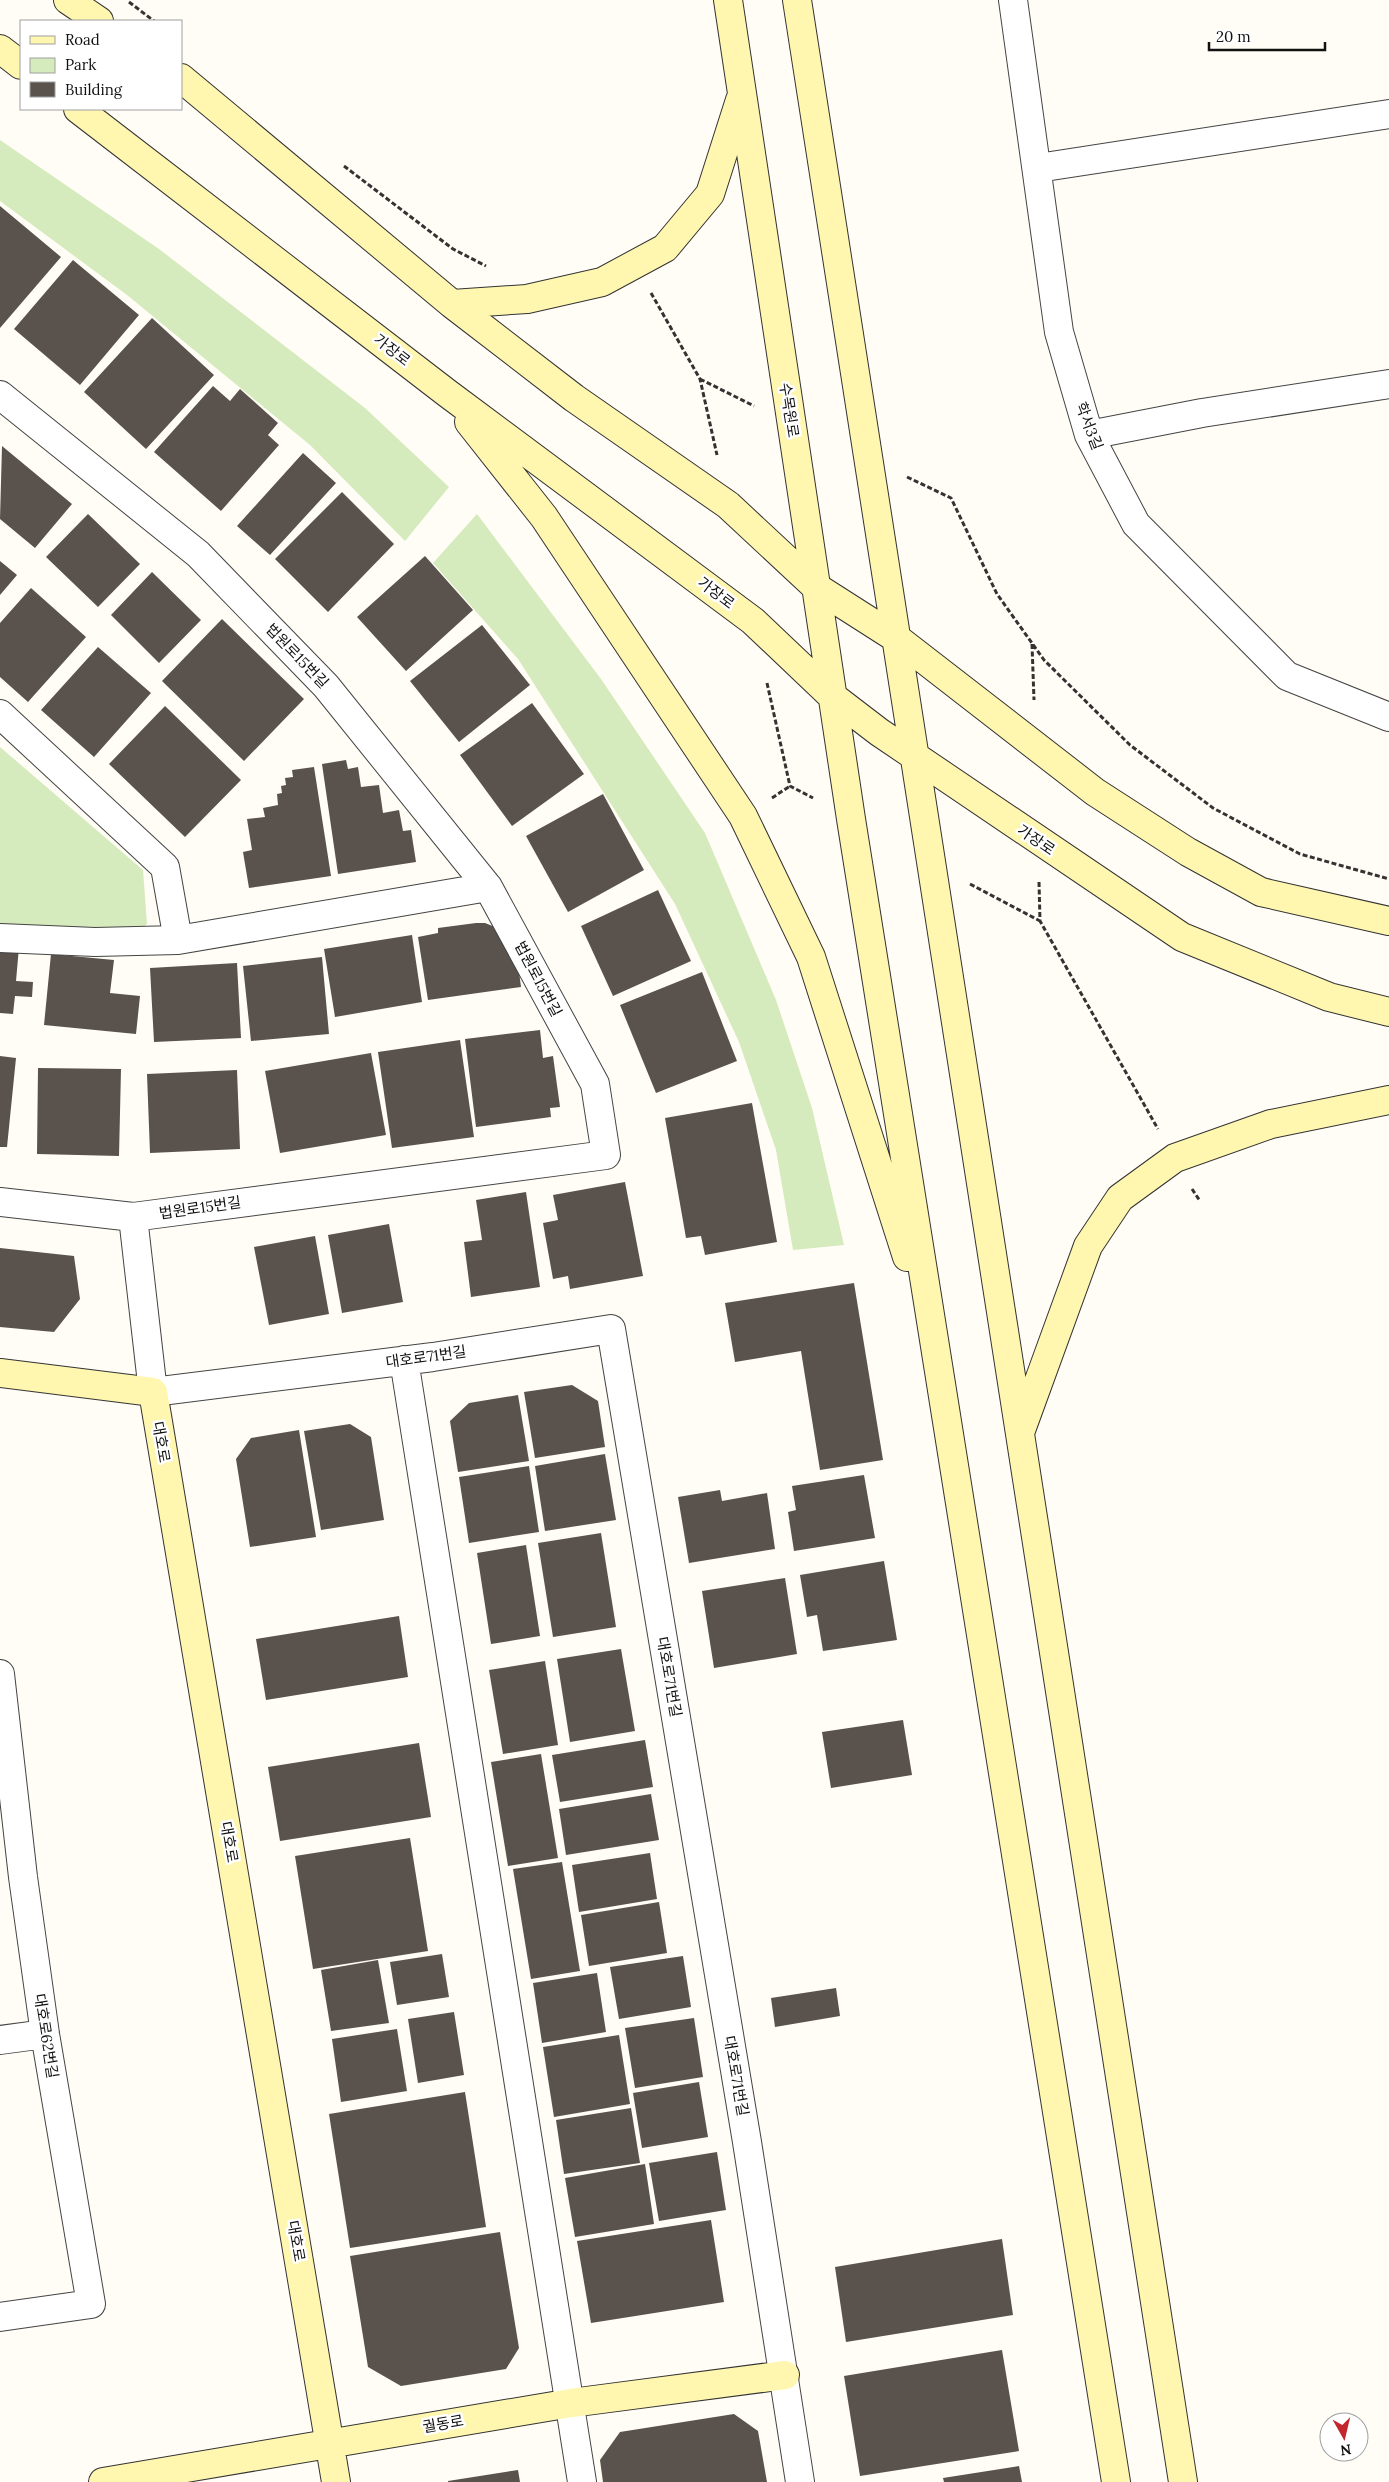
<svg xmlns="http://www.w3.org/2000/svg" width="1389" height="2482" font-family="Lora,'Noto Sans KR',serif">
	<style>
		.green { fill: #d5ebbd }
		.building { fill: #5a524d }
		.lines { fill: none; stroke-linecap: round; stroke-linejoin: round }
		.street-casing { stroke: #444; stroke-width: 30 }
		.secondary-casing { stroke: #333; stroke-width: 30 }
		.path { stroke: #333; stroke-width: 3; stroke-dasharray: 5 2.5; stroke-linecap: butt }
		.street { stroke: #fff; stroke-width: 28 }
		.secondary { stroke: #fff6b0; stroke-width: 28 }
		.labels { text-anchor: middle; stroke-width: 5; stroke-linejoin: round; paint-order: stroke }
		.street-label { font-size: 15px; fill: #111; stroke: #fff }
	</style>
	<rect width="100%" height="100%" fill="#fffdf5"/>
	<!-- green -->
	<path class="green" d="M0 140 159 249 365 408 449 487 405 541 310 445 127 295 0 201Z
		M477 514 601 679 705 833 776 1000 812 1108 844 1245 793 1250 776 1150 739 1042 675 904 518 659 433 563Z
		M0 747 143 870 147 924 138 932 0 925Z"/>
	<!-- building -->
	<path class="building" d="M0 206 61 257 0 328Z
		M73 260 139 315 80 385 14 329Z
		M152 318 214 375 146 449 84 392Z
		M213 386 230 401 240 389 278 423 268 435 279 445 221 511 154 452Z
		M2 446 72 504 35 548 0 519Z
		M303 453 336 483 270 555 237 526Z
		M342 492 394 544 328 612 275 559Z
		M88 514 140 564 98 607 46 557Z
		M425 556 473 610 406 671 357 617Z
		M0 561 17 575 0 595Z
		M152 572 201 620 159 663 111 615Z
		M31 588 86 637 28 702 0 677V623Z
		M222 619 304 699 244 761 162 681Z
		M482 625 530 685 459 742 410 681Z
		M98 647 151 693 94 757 41 710Z
		M532 703 584 774 512 826 460 755Z
		M165 706 241 780 185 837 109 764Z
		M346 760 348 769 358 767 361 787 379 785 383 813 399 810 403 831 411 830 416 862 338 874 322 764Z
		M314 767 331 876 249 888 243 852 252 850 247 819 265 817 263 808 278 805 277 794 282 793 281 786 286 785 285 778 293 777 292 770Z
		M603 794 644 870 568 912 526 836Z
		M658 890 691 961 613 996 581 926Z
		M476 923H485L500 929 507 938 510 957 517 956 521 987 428 1000 418 937 438 933V928Z
		M412 935 422 1002 335 1017 324 949Z
		M0 945 19 947 16 981 33 982 32 997 15 996 13 1014 0 1013Z
		M51 954 114 960 110 993 140 996 136 1034 44 1025Z
		M322 957 329 1034 251 1041 243 966Z
		M237 963 241 1038 154 1042 150 968Z
		M702 972 737 1061 656 1093 620 1005Z
		M540 1030 543 1058 553 1056 560 1107 550 1108 551 1117 476 1127 465 1039Z
		M460 1040 474 1137 392 1148 378 1052Z
		M371 1053 386 1135 280 1153 265 1071Z
		M0 1056 16 1058 7 1147H0Z
		M38 1068 121 1069 119 1156 37 1154Z
		M237 1070 240 1149 150 1153 147 1074Z
		M752 1103 777 1242 705 1255 701 1236 686 1238 665 1118Z
		M625 1182 643 1276 570 1289 568 1276 553 1279 543 1223 558 1220 553 1195Z
		M526 1192 540 1287 471 1297 464 1242 482 1240 476 1200Z
		M389 1224 403 1302 342 1313 328 1235Z
		M315 1236 329 1314 269 1325 254 1247Z
		M0 1248 74 1256 80 1299 54 1332 0 1327Z
		M854 1283 883 1460 820 1470 801 1351 735 1362 725 1303Z
		M572 1385 598 1401 605 1447 535 1458 524 1392Z
		M518 1395 529 1461 458 1472 450 1421 469 1403Z
		M350 1424 371 1437 384 1520 321 1530 304 1431Z
		M299 1430 316 1537 250 1547 236 1459 251 1438Z
		M605 1454 616 1520 545 1531 535 1466Z
		M529 1466 539 1532 469 1543 459 1477Z
		M864 1475 875 1538 794 1551 788 1512 796 1510 792 1486Z
		M720 1490 722 1501 767 1493 775 1549 689 1563 678 1497Z
		M601 1533 616 1627 553 1637 538 1543Z
		M526 1545 540 1636 491 1644 477 1553Z
		M884 1561 897 1640 823 1651 817 1615 807 1617 800 1575Z
		M785 1578 797 1654 714 1668 702 1591Z
		M399 1616 408 1677 266 1700 256 1639Z
		M621 1649 635 1731 570 1742 557 1659Z
		M545 1661 558 1745 503 1754 489 1670Z
		M903 1720 912 1775 831 1788 822 1732Z
		M645 1740 653 1787 560 1802 552 1755Z
		M419 1743 431 1817 280 1841 268 1767Z
		M541 1754 558 1858 508 1866 491 1762Z
		M651 1794 659 1840 566 1855 559 1809Z
		M410 1838 428 1951 313 1969 295 1856Z
		M650 1853 657 1899 579 1912 572 1865Z
		M562 1862 580 1971 531 1979 513 1869Z
		M659 1902 667 1953 589 1966 581 1915Z
		M442 1954 449 1997 397 2005 390 1962Z
		M683 1956 691 2007 619 2019 610 1967Z
		M378 1960 389 2023 331 2031 321 1970Z
		M597 1973 606 2032 542 2043 533 1983Z
		M836 1988 840 2016 775 2027 771 1998Z
		M454 2012 464 2075 418 2083 408 2019Z
		M694 2018 703 2077 635 2088 625 2028Z
		M397 2029 407 2091 341 2102 332 2039Z
		M619 2035 630 2104 554 2117 543 2047Z
		M699 2082 708 2137 642 2148 633 2093Z
		M465 2092 486 2227 350 2248 329 2114Z
		M631 2108 640 2163 564 2174 556 2120Z
		M717 2152 726 2210 659 2221 649 2163Z
		M645 2164 654 2224 575 2237 565 2178Z
		M711 2220 724 2302 591 2323 577 2241Z
		M500 2232 519 2348 506 2369 401 2386 368 2367 350 2256Z
		M1002 2239 1013 2315 846 2342 835 2267Z
		M1002 2350 1019 2451 860 2476 844 2376Z
		M734 2414 758 2431 767 2482H603L600 2460 620 2432Z
		M1019 2466 1022 2482H944L943 2478Z
		M518 2470 520 2482H448V2481Z"/>
	<g class="lines">
		<defs>
			<path id="street" d="M1013 0 1059 332 1089 435 1136 524 1287 676 1389 717
				M1038 168 1389 114
				M0 395 198 554 326 686 488 887 595 1084 606 1155 133 1217 0 1202
				M1089 435 1202 413 1389 384
				M0 714 165 867 178 940
				M0 938 95 942 178 940 488 887
				M133 1217 153 1392 433 1357 611 1329 747 2142 800 2482
				M404 1360 582 2482
				M0 1674 23 1877 45 2034 91 2304 0 2317
				M0 2040 45 2034"/>
			<path id="secondary" d="M68 0 99 21
				M728 0 851 819 1116 2482
				M797 0 1183 2482
				M0 49 21 65
				M181 78 452 304 574 398 728 505 816 587 899 640 1095 792 1188 852 1261 892 1389 921
				M78 109 447 393 753 621 832 696 879 732 1182 937 1329 997 1389 1012
				M452 304 527 299 602 282 665 248 710 194 740 100
				M469 422 544 517 743 816 811 957 907 1257
				M0 1373 153 1392 336 2482
				M1021 1430 1088 1246 1120 1198 1175 1158 1271 1124 1389 1100
				M103 2482 571 2403 785 2375"/>
		</defs>
		<!-- street casing -->
		<use href="#street" class="street-casing"/>
		<!-- secondary casing -->
		<use href="#secondary" class="secondary-casing"/>
		<!-- path -->
		<path class="path" d="M129 2 154 21
			M344 166 453 249 486 266
			M651 293 700 379 717 455
			M700 379 754 406
			M907 477 951 498 997 594 1044 660 1130 745 1213 808 1300 854 1389 879
			M1032 644 1034 700
			M767 683 790 786 813 798
			M772 798 790 786
			M1039 882 1040 921 1158 1129
			M970 884 1040 921
			M1192 1189 1200 1201"/>
		<!-- street -->
		<use href="#street" class="street"/>
		<!-- secondary -->
		<use href="#secondary" class="secondary"/>
	</g>
	<g class="labels">
		<!-- street labels -->
		<g class="street-label">
			<text transform="translate(392 350) rotate(38)" y="5">가장로</text>
			<text transform="translate(789 410) rotate(81)" y="5">수목원로</text>
			<text transform="translate(1089 426) rotate(69)" y="5">학서3길</text>
			<text transform="translate(716 593) rotate(37)" y="5">가장로</text>
			<text transform="translate(297 656) rotate(46)" y="5">법원로15번길</text>
			<text transform="translate(1036 840) rotate(34)" y="5">가장로</text>
			<text transform="translate(538 979) rotate(62)" y="5">법원로15번길</text>
			<text transform="translate(200 1208) rotate(-8)" y="5">법원로15번길</text>
			<text transform="translate(426 1357) rotate(-8)" y="5">대호로71번길</text>
			<text transform="translate(161 1442) rotate(80)" y="5">대호로</text>
			<text transform="translate(669 1677) rotate(80)" y="5">대호로71번길</text>
			<text transform="translate(229 1842) rotate(80)" y="5">대호로</text>
			<text transform="translate(46 2036) rotate(81)" y="5">대호로62번길</text>
			<text transform="translate(736 2076) rotate(80)" y="5">대호로71번길</text>
			<text transform="translate(296 2241) rotate(80)" y="5">대호로</text>
			<text transform="translate(443 2424) rotate(-10)" y="5">궐동로</text>
		</g>
	</g>
	<!-- legend -->
	<rect x="20" y="20" width="162" height="90" fill="#ffffff" stroke="#a0a0a0"/>
	<rect x="30" y="36" width="25" height="8" fill="#fff6b0" stroke="#a0a0a0"/>
	<text x="65" y="45" font-size="15" fill="#111111">Road</text>
	<rect x="30" y="58" width="25" height="15" fill="#d5ebbd" stroke="#a0a0a0"/>
	<text x="65" y="70" font-size="15" fill="#111111">Park</text>
	<rect x="30" y="82" width="25" height="15" fill="#5a524d" stroke="#a0a0a0"/>
	<text x="65" y="95" font-size="15" fill="#111111">Building</text>
	<!-- north arrow -->
	<g transform="translate(1344 2437) rotate(172)"><circle r="24" fill="#ffffff" stroke="#a0a0a0"/>
	<path d="M0-4L9 19L0 12L-9 19Z" fill="#c4262e"/>
	<text y="-8" font-size="14" font-weight="bold" text-anchor="middle" fill="#111111">N</text>
	</g>
	<!-- scale -->
	<path d="M1209 42v8h116v-8" fill="none" stroke="#111111" stroke-width="2.5"/>
	<text x="1216" y="42" font-size="15" fill="#111111" stroke="#ffffff" stroke-width="4" paint-order="stroke">20 m</text>
</svg>
